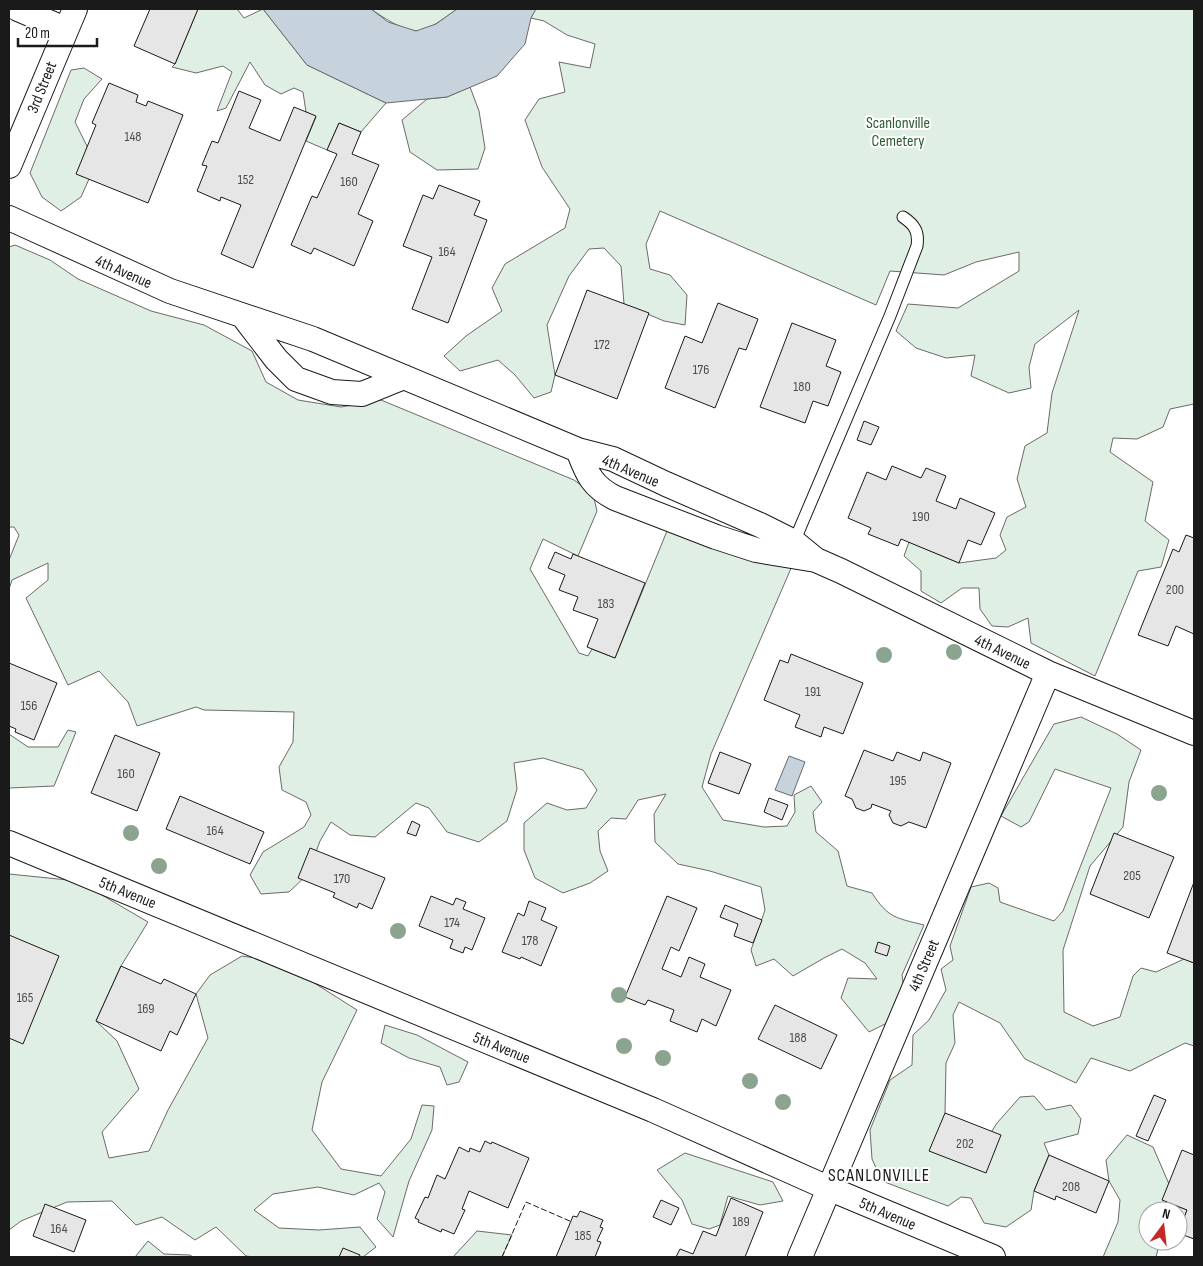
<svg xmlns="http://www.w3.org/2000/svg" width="1203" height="1266" font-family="'Sofia Sans Condensed',sans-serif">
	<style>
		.green { fill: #e0efe3; stroke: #6a6a6a }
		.water { fill: #c6d2dc; stroke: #6a6a6a }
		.building { fill: #e6e6e6; stroke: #1a1a1a }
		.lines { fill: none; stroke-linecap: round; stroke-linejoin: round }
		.service-casing { stroke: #1a1a1a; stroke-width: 13 }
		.minor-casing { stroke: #1a1a1a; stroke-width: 26 }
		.service { stroke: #fff; stroke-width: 11 }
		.minor { stroke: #fff; stroke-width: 24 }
		.fence { stroke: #1a1a1a; stroke-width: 1; stroke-dasharray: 6 2.5; stroke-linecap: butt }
		.tree { fill: #8aa48f }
		.labels { text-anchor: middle; stroke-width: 4; stroke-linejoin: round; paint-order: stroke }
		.number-label { font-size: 14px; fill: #4d4d4d }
		.street-label { font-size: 16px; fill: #1a1a1a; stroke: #fff }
		.park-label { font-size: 16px; fill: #2b5a34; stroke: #fff }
		.neighbourhood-label { font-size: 18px; letter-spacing: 1px; fill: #1a1a1a; stroke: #fff }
	</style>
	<rect width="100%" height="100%" fill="#fff"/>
	<!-- green -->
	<path class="green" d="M198 9H237L244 18 263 9 307 65 386 103 361 132 339 123 327 150 306 141 316 117 306 112 303 92 294 88 281 94 265 85 250 62 226 108 217 111 232 72 223 66 196 73 172 67 175 64Z
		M371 9H457C447 16 429 31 416 31 403 31 381 16 371 9Z
		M535 9H1194V404L1170 409 1163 427 1137 439 1113 438 1110 452 1153 482 1145 521 1169 540 1161 567 1138 571 1095 676 1031 643 1028 618 1008 627 992 626 980 609 979 588H962L941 603 921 591V571L904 556 909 542 959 563 996 558 1006 550 1000 535 1007 517 1026 507 1017 479 1025 446 1047 433 1052 393 1079 310 1035 344 1029 367 1031 388 1009 393 971 376 975 355 946 358 916 348 896 331 908 304 958 308 1019 271V252L976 262 944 275 890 271 876 305 660 211 646 244 650 269 670 275 687 295 685 325 664 321 624 304 621 266 604 248 589 249 569 276 547 325 555 375 551 392 534 398 515 375 498 360 460 371 444 356 466 336 502 311 492 288 505 264 565 228 570 209 542 167 525 120 539 99 565 92 559 62 590 68 595 44 567 35 544 21 531 18Z
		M84 68 102 79 84 99 75 122 87 146 89 179 81 197 61 211 42 197 30 173 71 70Z
		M470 87 479 111 485 148 478 169 437 170 410 152 402 120 427 99 447 97Z
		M15 245 50 260 78 279 151 311 204 325 252 351 266 382 298 400 341 407 381 400 574 480 593 494 597 511 578 556 543 539 530 569 579 653 588 656 592 649 615 658 667 531H692L792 566 711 754 702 787 723 820 764 827 787 826 795 812 794 795 811 786 822 802 813 812 816 832 838 851 847 886 872 893C888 918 896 918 924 925L902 975 904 989 891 1021 869 1032 841 998 848 978 877 979 865 963 842 949 824 958 793 976 774 959 756 966 751 950 765 910 761 887 710 871 678 864 655 842 654 814 666 794 638 800 626 819 611 818 598 831 600 851 608 871 590 883 563 893 535 878 524 850V823L547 803 567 810 586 808 597 790 583 770 543 758 514 763 517 789 507 821 479 842 447 832 429 808 416 803 375 837 350 835 331 822 320 841 308 874 289 892 261 894 250 875 263 852 304 827 311 815 306 802 282 790 279 767 293 742 294 712 204 710 196 707 137 726 128 702 99 671 68 685 26 598 48 580V563L12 580 9 589V560L19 535 14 527H9V247Z
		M1081 717 1117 734 1141 750 1129 782 1123 827 1090 866 1063 950 1064 1012 1093 1026 1120 1017 1133 976 1141 968 1156 972 1184 959 1194 963V1046L1185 1043 1130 1071 1091 1058 1076 1083 1025 1059 1000 1023 959 1002 953 1015 955 1043 946 1063 945 1113 959 1162 981 1148 997 1123 1020 1097 1034 1096 1046 1110 1071 1105 1081 1119 1078 1134 1044 1143 1049 1155 1034 1191 1031 1210 1006 1227 984 1223 971 1198 961 1197 948 1206 882 1181 872 1159 870 1130 890 1080 912 1065 913 1035 929 1020 946 990 941 969 953 960 950 946 971 887 989 883 998 888 1000 902 1054 921 1063 911 1111 788 1055 769 1029 822 1021 827 1001 816 1054 724Z
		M68 730 76 732 54 786 9 788V734L28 747H58Z
		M9 874 78 881 148 922 121 966 96 1021 117 1041 139 1089 102 1132 109 1158 149 1151 168 1110 208 1038 196 994 210 975 242 956 281 962 357 1010 322 1082 312 1130 341 1169 381 1176 411 1139 422 1105 434 1106 432 1130 409 1181 393 1237 377 1219 385 1192 379 1183 354 1195 318 1187 273 1194 254 1210 279 1228 319 1230 360 1227 376 1247 363 1257H254L246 1256 216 1227 195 1240 162 1217 136 1225 112 1201 67 1202 21 1221 9 1230Z
		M385 1025 417 1035 468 1062 459 1082 447 1085 440 1067 409 1058 381 1043Z
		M1127 1135 1153 1147 1169 1184 1163 1200 1187 1210 1178 1232V1211H1148V1241H1160L1156 1257H1103L1118 1222 1120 1200 1109 1181 1106 1160Z
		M685 1153 773 1182 783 1201 760 1205 728 1196 720 1225 709 1229 692 1224 682 1200 657 1170Z
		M477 1231 512 1235 502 1257H453Z
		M148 1241 164 1254 190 1255 193 1257H135Z"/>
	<!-- water -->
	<path class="water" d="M263 9H371L388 22 416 31 436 24 457 9H536L531 18 525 44 497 76 447 97 386 103 307 65Z
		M789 756 805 762 792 796 775 790Z"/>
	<!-- building -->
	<path class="building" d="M150 9H198L175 64 134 46Z
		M109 83 138 95 136 102 146 106 148 101 183 115 148 203 76 174 96 125 92 123Z
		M239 91 261 100 249 128 280 141 294 107 316 116 253 268 221 254 241 205 221 197 220 201 197 191 207 166 202 165 212 141 218 143Z
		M339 123 361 132 352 154 379 165 358 214 373 221 354 266 314 248 311 254 291 245 312 196 317 198 337 154 327 150Z
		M439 185 480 201 474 215 487 220 448 323 412 309 432 257 403 246 423 195 433 199Z
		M587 290 649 313 617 399 555 375Z
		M718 303 758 319 746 350 739 348 715 408 665 388 685 336 702 343Z
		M792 323 836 340 826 366 841 372 828 406 813 401 805 423 760 407Z
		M864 421 879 427 871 445 857 440Z
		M892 466 921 478 926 468 946 476 936 501 956 509 960 498 995 513 981 545 968 540 959 563 901 539 898 546 868 534 871 528 848 518 867 472 886 480Z
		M1186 535 1194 538V634L1176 626 1168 646 1138 635 1173 549 1179 552Z
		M555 552 571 559 573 554 645 583 615 658 587 647 598 619 573 610 578 597 559 590 565 575 548 568Z
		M791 654 863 683 843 734 824 727 821 737 795 727 800 715 764 700 780 660 788 663Z
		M9 663 57 683 34 740 15 732 16 729 9 726Z
		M115 735 160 753 137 811 91 793Z
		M864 750 893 761 897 752 920 761 923 752 951 763 926 828 909 822 901 826 893 823 889 815 891 811 872 804 871 808 864 811 856 808 852 799 845 796Z
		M720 752 751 764 739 794 708 783Z
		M180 796 264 832 250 864 166 829Z
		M769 798 788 805 782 820 764 812Z
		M412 821 420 825 416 836 407 833Z
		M1114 833 1174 857 1149 918 1090 894Z
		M310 848 385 878 372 909 359 903 357 908 333 897 335 893 298 878Z
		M1194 882V963L1167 953Z
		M431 896 453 905 456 898 466 902 463 909 485 918 472 950 465 947 463 953 450 948 453 940 419 926Z
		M667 896 697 908 679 951 671 947 662 969 681 977 689 957 705 964 700 977 731 990 716 1026 702 1019 697 1032 670 1021 674 1010 648 1000 645 1005 625 997Z
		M529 901 546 908 541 920 557 927 541 966 521 957 520 959 502 952 518 913 524 916Z
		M725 905 762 920 753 943 734 936 738 924 720 917Z
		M9 935 59 956 23 1044 9 1038Z
		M878 942 890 946 887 956 875 952Z
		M121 966 161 984 164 979 196 994 177 1035 170 1031 161 1051 96 1021Z
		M775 1005 837 1035 821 1069 758 1039Z
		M1154 1095 1166 1100 1148 1141 1136 1136Z
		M945 1113 1001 1135 986 1173 929 1151Z
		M485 1141 491 1144 492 1142 529 1158 508 1208 469 1191 462 1209 465 1210 454 1234 442 1229 441 1232 418 1222 419 1220 415 1218 425 1197 428 1198 437 1175 445 1179 459 1147 469 1152 470 1148 480 1152Z
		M1182 1150 1194 1155V1239L1178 1233 1187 1210 1162 1200Z
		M1049 1155 1109 1181 1096 1213 1056 1196 1055 1200 1034 1191Z
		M731 1198 763 1212 745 1257H676L680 1249 693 1254 703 1231 716 1236Z
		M661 1200 679 1208 671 1225 653 1217Z
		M45 1204 86 1220 74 1252 33 1236Z
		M580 1211 603 1220 600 1227 603 1228 597 1241 601 1242 595 1257H556L573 1216 577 1217Z
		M343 1248 360 1255 359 1257H339Z"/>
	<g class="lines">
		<defs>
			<path id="service" d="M794 542 890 316 917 246C919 232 915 225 903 217"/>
			<path id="minor" d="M18 9 65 29
				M9 166 75 9
				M9 218 170 291 313 339 578 450
				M243 316 276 359 296 379 332 392 362 394 404 377
				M816 560 794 542 760 525 666 484 613 459 578 450C587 473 591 486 615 498L716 537 756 550 816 560 841 571 1048 673 1194 733
				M9 843 653 1110 828 1188 993 1257
				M800 1257 1048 673"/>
		</defs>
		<!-- service casing -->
		<use href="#service" class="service-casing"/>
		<!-- minor casing -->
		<use href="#minor" class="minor-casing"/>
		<!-- service -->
		<use href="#service" class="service"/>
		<!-- minor -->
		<use href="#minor" class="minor"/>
		<!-- fence -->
		<path class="fence" d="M502 1257 526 1202 572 1222"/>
	</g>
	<!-- trees -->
	<g class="tree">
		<circle cx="954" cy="652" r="8"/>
		<circle cx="884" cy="655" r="8"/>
		<circle cx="1159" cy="793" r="8"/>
		<circle cx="131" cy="833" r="8"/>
		<circle cx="159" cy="866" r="8"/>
		<circle cx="398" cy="931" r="8"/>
		<circle cx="619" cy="995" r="8"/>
		<circle cx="624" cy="1046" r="8"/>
		<circle cx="663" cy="1058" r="8"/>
		<circle cx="750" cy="1081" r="8"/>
		<circle cx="783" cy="1102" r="8"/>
	</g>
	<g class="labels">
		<!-- number labels -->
		<g class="number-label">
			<text x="133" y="141">148</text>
			<text x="246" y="184">152</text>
			<text x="349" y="186">160</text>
			<text x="447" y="256">164</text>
			<text x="602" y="349">172</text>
			<text x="701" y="374">176</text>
			<text x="802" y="391">180</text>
			<text x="921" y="521">190</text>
			<text x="1175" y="594">200</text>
			<text x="606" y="608">183</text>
			<text x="813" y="696">191</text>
			<text x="29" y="710">156</text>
			<text x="126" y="778">160</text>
			<text x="898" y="785">195</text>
			<text x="215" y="835">164</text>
			<text x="1132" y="880">205</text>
			<text x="342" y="883">170</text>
			<text x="452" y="927">174</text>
			<text x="530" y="945">178</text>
			<text x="25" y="1002">165</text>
			<text x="146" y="1013">169</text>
			<text x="798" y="1042">188</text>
			<text x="965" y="1148">202</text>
			<text x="1071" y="1191">208</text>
			<text x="741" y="1226">189</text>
			<text x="59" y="1233">164</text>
			<text x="583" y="1240">185</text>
		</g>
		<!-- street labels -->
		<g class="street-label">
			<text transform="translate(41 87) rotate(-68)" y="6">3rd Street</text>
			<text transform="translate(124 271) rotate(24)" y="6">4th Avenue</text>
			<text transform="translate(631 470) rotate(23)" y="6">4th Avenue</text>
			<text transform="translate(1003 651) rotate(26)" y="6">4th Avenue</text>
			<text transform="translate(128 892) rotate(22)" y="6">5th Avenue</text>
			<text transform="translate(923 965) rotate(-67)" y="6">4th Street</text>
			<text transform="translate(502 1047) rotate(22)" y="6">5th Avenue</text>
			<text transform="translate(888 1213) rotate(23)" y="6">5th Avenue</text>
		</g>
		<!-- park labels -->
		<g class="park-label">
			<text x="898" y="128">Scanlonville<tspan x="898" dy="18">Cemetery</tspan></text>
		</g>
		<!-- neighbourhood labels -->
		<g class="neighbourhood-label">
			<text x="879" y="1181">SCANLONVILLE</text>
		</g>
	</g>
	<!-- border -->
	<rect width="1203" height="1266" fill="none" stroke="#1a1a1a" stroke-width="20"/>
	<!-- north arrow -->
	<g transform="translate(1163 1226) rotate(15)"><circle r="24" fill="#ffffff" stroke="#a3a3a3"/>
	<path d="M0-4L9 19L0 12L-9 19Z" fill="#c62828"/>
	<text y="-8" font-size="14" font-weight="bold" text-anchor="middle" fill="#1a1a1a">N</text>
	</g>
	<!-- scale -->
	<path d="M18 38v8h79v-8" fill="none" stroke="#1a1a1a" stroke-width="2.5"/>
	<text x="25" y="38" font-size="15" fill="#1a1a1a" stroke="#ffffff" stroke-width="4" paint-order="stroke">20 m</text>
</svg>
